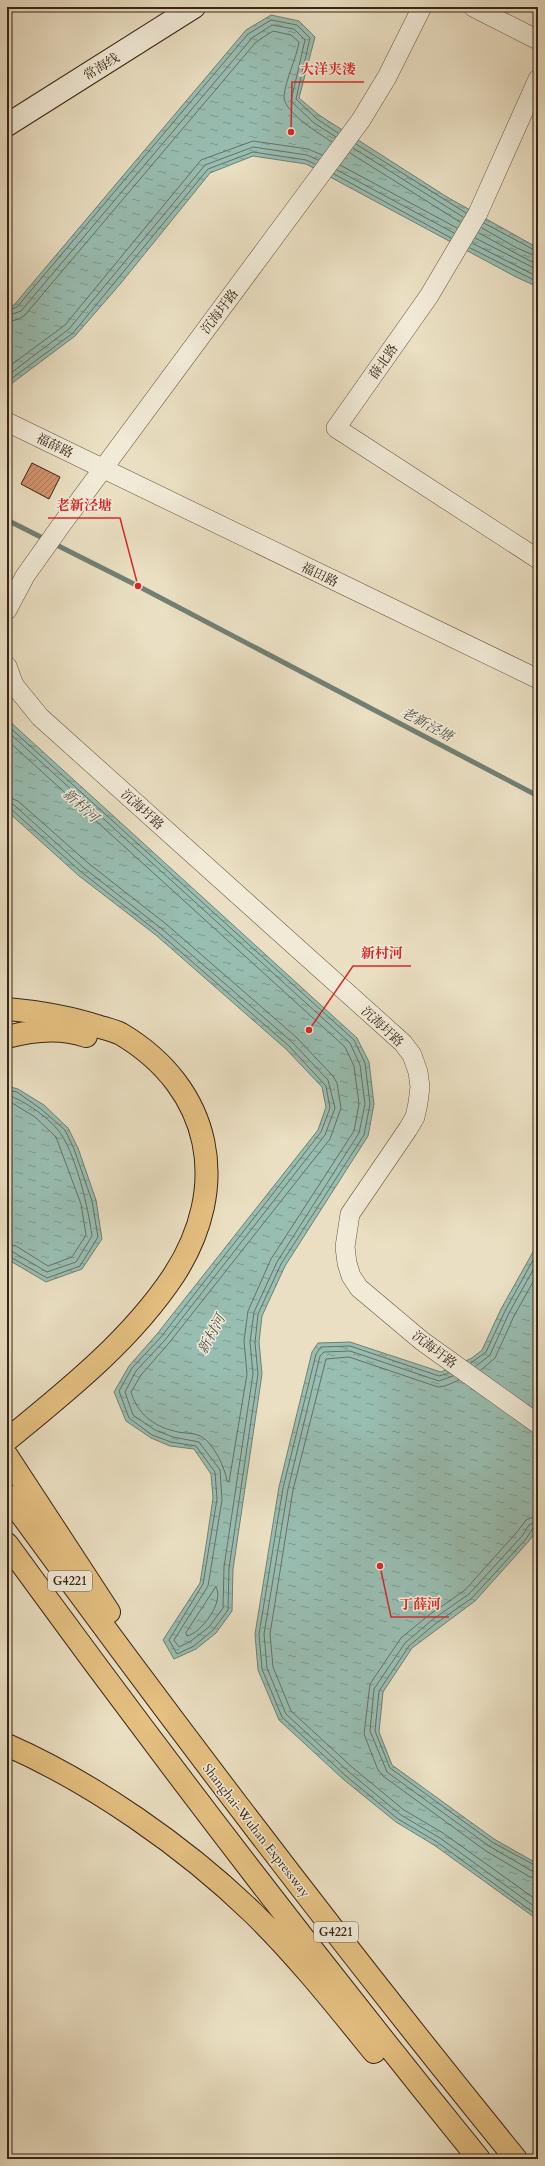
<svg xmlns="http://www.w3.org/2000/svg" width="545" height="2166" font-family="Cardo,'Noto Serif SC',serif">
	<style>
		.water { fill: url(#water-ripples); stroke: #718073 }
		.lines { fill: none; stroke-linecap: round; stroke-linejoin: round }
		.shore { stroke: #687064; stroke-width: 1 }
		.stream { stroke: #718073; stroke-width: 5 }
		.building { fill: url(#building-hatch); stroke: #372416 }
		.street-casing { stroke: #645341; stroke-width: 20 }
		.secondary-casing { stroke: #372416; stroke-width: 24 }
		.highway-casing { stroke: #372416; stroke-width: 24 }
		.street { stroke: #f1ead7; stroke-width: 19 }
		.secondary { stroke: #f1ead7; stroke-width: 22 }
		.highway { stroke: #e5c081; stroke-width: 22 }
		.labels { text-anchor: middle; stroke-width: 3; stroke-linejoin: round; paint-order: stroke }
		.shield { fill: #f1ead7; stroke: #6f5f50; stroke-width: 1 }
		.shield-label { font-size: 12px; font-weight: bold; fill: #372416 }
		.street-label { font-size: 13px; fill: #372416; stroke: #f1ead7 }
		.water-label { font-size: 14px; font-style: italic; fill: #545244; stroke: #f1ead7 }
		.leader { fill: none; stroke: #d62828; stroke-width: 1.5 }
		.callout-dot { fill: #d62828; stroke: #f1ead7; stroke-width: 1.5 }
		.callout-label { font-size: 14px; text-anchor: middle; font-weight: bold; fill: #d62828; stroke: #f1ead7; stroke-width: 3; stroke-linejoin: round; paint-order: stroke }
	</style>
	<defs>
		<pattern id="water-ripples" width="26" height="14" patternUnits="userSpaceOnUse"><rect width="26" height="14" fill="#98bdb1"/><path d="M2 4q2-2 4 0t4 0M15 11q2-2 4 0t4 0" fill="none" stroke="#7d998f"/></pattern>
		<pattern id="building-hatch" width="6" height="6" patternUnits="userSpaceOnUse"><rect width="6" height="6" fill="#d3936f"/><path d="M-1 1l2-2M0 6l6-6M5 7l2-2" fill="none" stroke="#ac785a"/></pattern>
	</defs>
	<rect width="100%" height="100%" fill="#eadfc2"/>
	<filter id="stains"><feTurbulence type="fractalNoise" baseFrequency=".005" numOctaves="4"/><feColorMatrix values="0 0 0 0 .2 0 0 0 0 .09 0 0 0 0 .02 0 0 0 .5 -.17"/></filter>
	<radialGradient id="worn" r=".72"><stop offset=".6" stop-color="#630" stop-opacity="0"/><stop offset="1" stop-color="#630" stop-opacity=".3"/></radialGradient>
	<!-- water -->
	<path class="water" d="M271 15 299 21 315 37 299 98 319 115 447 197 538 248V287L516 277 306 164 253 156 210 173 121 283 75 336 7 387V307L14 305 246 30Z
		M7 719 357 1038 369 1062 374 1104 368 1136 285 1266 262 1316 259 1342 262 1374 233 1569 232 1611 216 1633 196 1649 174 1659 163 1640 200 1583 207 1539 213 1498 211 1474 194 1449 170 1446 151 1438 126 1421 114 1392 129 1366 157 1334 318 1130 326 1107 322 1087 286 1049 157 936 78 875 7 811Z
		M7 1086 18 1089 44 1105 68 1128 78 1148 96 1200 102 1239 82 1269 46 1282 7 1259Z
		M538 1243V1528L529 1541 475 1601 412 1648 383 1692 379 1732 392 1765 494 1839 538 1864V1922L534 1917 434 1845 396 1822 343 1779 279 1720 258 1670 255 1634 279 1487 312 1352 318 1343 350 1342 441 1372 472 1358 482 1350 501 1309Z"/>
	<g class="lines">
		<!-- shore -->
		<path class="shore" d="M356 144 466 213
			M353 148 463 217
			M350 153 460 222
			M340 165 457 228
			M337 170 454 233
			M334 174 451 238
			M484 223 538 252
			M482 228 517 248 538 257
			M479 233 530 261 538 263
			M475 238 538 270
			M472 243 538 277
			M470 248 538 282
			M7 311 17 307 248 34 271 20 297 25 310 38 296 99 317 119 338 133
			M7 316 21 311 252 38 272 25 294 29 305 40 291 101 314 123 336 137
			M7 322 19 319 25 315 256 42 273 31 291 35 299 42C296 60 286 78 284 96 283 112 320 134 332 142
			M7 368 65 325 201 160 253 141 308 149 322 155
			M7 376 69 329 205 165 253 147 307 155 318 160
			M7 382 73 333 208 169 253 152 306 160 315 164
			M7 725 354 1040 365 1063 370 1104 364 1135 281 1264 258 1314 255 1343 258 1374 229 1568 228 1610 213 1630 194 1646 177 1654 169 1640 203 1584 217 1499 215 1472 196 1446 171 1442 152 1435 129 1418 119 1391 132 1368 161 1337 321 1132 330 1108 326 1086 289 1046 159 933 80 871 11 809 7 808
			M7 731 350 1043 360 1065 365 1104 359 1133 277 1262 254 1312 250 1342 253 1374 224 1567 223 1608 209 1627 191 1641 179 1647 174 1640 208 1586 222 1500 220 1470 199 1442 173 1437 155 1430 133 1415 125 1392 136 1371 165 1340 325 1135 335 1108 328 1080 292 1042 162 929 84 868 14 805 7 803
			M7 740 345 1047 354 1066 359 1104 354 1131 271 1259 248 1311 244 1341 247 1374 229 1482 227 1481C225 1468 214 1444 202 1437 194 1432 183 1434 174 1431 153 1426 137 1413 131 1392L141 1375 169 1343 330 1139 341 1108 337 1083 333 1076 296 1037 166 924 88 863 18 801 7 797
			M7 1090 17 1092 41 1109 65 1130 74 1149 92 1201 98 1237 80 1266 47 1278 7 1255
			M7 1095C23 1099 52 1120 61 1134 77 1159 88 1207 92 1236L76 1262 47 1272 13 1252 7 1250
			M7 1101 12 1103 35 1117 56 1137 81 1204 86 1235 72 1257 48 1266 16 1246 7 1244
			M471 1363 486 1352 505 1311 538 1251
			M476 1366 490 1355 509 1313 538 1261
			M481 1370 495 1358 514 1316 538 1273
			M449 1373 439 1376 350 1346 321 1347 316 1354 283 1488 259 1634 262 1669 282 1717 346 1776 398 1819 437 1842 538 1916
			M453 1376 439 1381 350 1351 324 1352 320 1356 288 1489 264 1634 267 1668 286 1714 349 1772 401 1815 440 1838 538 1909
			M459 1380 445 1386 438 1387 349 1357 326 1359 293 1490 270 1634 273 1667 291 1711 353 1768 404 1810 443 1833 538 1901
			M538 1515 526 1520 517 1532 465 1590 429 1615 401 1638 370 1684 364 1734 378 1770 383 1776 486 1851 530 1877 538 1878
			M538 1521 529 1525 522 1536 469 1594 432 1620 405 1643 374 1689 370 1731 387 1772 489 1846 532 1871 538 1872
			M538 1526 533 1528 526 1539 472 1598 435 1624 409 1646 379 1691 375 1731 390 1768 492 1842 538 1867
			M216 1587C225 1602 201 1633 187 1636L186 1633Z"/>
		<!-- stream -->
		<path class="stream" d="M7 520 138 586 538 796"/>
	</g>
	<!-- building -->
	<path class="building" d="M32 463 60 477 49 499 21 484Z"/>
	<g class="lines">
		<defs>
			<path id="street" d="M473 7 538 40
				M538 79 478 213 429 296 336 428 538 559
				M7 422 538 679
				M7 610 25 576 62 524 361 120 387 77 422 7
				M7 666 14 685 40 717 403 1043 412 1055 418 1072 420 1087 418 1103 415 1117 408 1129 350 1214 345 1247 347 1263 351 1276 359 1288 422 1341 538 1424"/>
			<path id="secondary" d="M7 125 194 7"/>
			<path id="highway" d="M7 1009C39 1012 70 1017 100 1027 107 1029 115 1031 121 1034 213 1089 231 1187 174 1275 131 1340 67 1391 7 1440
				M7 1037C33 1030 60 1027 86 1036
				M7 1456 109 1612
				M7 1495C171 1720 340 1943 516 2159
				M7 1544C159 1753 316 1958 479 2159
				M7 1745C93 1783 185 1847 253 1913 297 1956 335 2004 374 2052"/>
		</defs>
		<!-- street casing -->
		<use href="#street" class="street-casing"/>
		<!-- secondary casing -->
		<use href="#secondary" class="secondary-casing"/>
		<!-- highway casing -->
		<use href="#highway" class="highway-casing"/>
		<!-- street -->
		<use href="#street" class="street"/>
		<!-- secondary -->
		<use href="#secondary" class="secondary"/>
		<!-- highway -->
		<use href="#highway" class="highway"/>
	</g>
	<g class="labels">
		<!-- shield labels -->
		<g class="shield">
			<rect x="48" y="1571" width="44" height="20" rx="3"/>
			<rect x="314" y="1922" width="44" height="20" rx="3"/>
		</g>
		<g class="shield-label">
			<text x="70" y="1585">G4221</text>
			<text x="336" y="1936">G4221</text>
		</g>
		<!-- street labels -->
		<g class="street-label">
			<text transform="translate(101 66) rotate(-32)" y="5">常海线</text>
			<text transform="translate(219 311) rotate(-53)" y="5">沉海圩路</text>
			<text transform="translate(383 361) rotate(-55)" y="5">薛北路</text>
			<text transform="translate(55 445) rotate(26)" y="5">福薛路</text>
			<text transform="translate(320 574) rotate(26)" y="5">福田路</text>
			<text transform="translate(143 809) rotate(42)" y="5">沉海圩路</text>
			<text transform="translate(383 1026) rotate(43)" y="5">沉海圩路</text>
			<text transform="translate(435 1349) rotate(37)" y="5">沉海圩路</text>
			<text transform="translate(257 1830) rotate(52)" y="5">Shanghai-Wuhan Expressway</text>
		</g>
		<!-- water labels -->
		<g class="water-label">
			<text transform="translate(427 724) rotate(28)" y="5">老新泾塘</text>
			<text transform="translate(81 805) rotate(42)" y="5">新村河</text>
			<text transform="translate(211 1334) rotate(-62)" y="5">新村河</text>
		</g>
	</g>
	<!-- callouts -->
	<path class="leader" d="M291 132L292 82H364M138 586L120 518H48M309 1030L353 966H411M380 1566L391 1617H449"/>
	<g class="callout-dot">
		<circle cx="291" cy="132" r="4"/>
		<circle cx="138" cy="586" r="4"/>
		<circle cx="309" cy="1030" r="4"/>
		<circle cx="380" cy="1566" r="4"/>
	</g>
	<g class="callout-label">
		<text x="328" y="74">大洋夹溇</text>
		<text x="84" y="510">老新泾塘</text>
		<text x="382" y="958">新村河</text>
		<text x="420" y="1609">丁薛河</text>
	</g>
	<!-- margin -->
	<rect width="545" height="2166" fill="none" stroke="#eadfc2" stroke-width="24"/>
	<rect x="8" y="8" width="529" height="2150" fill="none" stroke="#372416" stroke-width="2"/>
	<rect x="12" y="12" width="521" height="2142" fill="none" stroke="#372416"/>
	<rect width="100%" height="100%" filter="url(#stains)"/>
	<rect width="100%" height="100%" fill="url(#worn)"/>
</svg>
